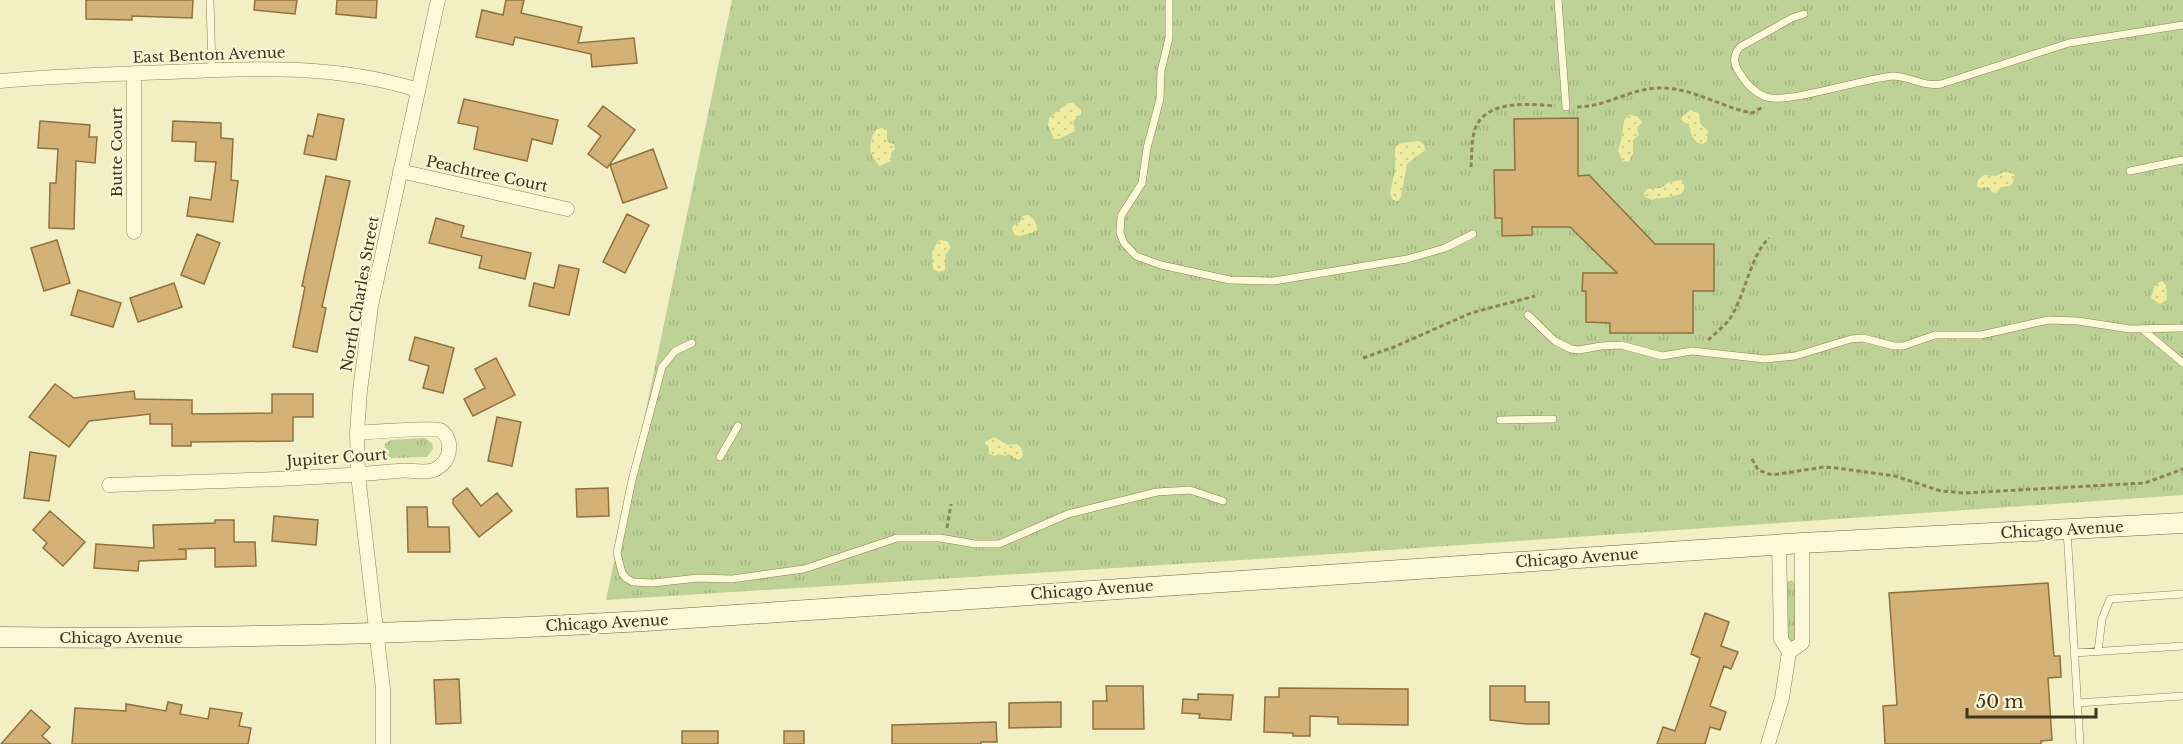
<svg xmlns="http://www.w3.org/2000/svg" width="2183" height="744" font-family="'Libre Baskerville',serif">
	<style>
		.grass { fill: url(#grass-tufts) }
		.sand { fill: url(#sand-dots) }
		.building { fill: #d4b277; stroke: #91713c; stroke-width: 1.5 }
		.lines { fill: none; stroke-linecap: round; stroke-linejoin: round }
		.lane-casing { stroke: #8f8259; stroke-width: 8 }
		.street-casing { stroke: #8f8259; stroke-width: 15 }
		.secondary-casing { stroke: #71633c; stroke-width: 21 }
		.path { stroke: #8f8259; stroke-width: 3; stroke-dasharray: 4.5 3; stroke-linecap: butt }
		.lane { stroke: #fcf9d9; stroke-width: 7 }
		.street { stroke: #fcf9d9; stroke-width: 14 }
		.secondary { stroke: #fcf9d9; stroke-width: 20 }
		.labels { text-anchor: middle; stroke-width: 4.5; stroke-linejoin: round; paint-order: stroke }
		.street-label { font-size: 15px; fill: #3e351e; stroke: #f9f6d5 }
	</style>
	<defs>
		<pattern id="grass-tufts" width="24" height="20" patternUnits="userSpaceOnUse" patternTransform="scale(1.5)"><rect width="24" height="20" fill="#bed297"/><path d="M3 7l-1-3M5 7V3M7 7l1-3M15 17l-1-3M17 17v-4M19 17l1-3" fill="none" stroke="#a4b582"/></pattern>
		<pattern id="sand-dots" width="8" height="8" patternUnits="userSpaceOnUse" patternTransform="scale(1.5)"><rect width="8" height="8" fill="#f0eda0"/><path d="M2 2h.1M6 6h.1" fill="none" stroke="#cfcc89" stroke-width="1.8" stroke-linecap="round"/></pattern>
	</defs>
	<rect width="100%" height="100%" fill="#f2efc5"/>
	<!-- grass -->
	<path class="grass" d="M732 0H2183V495L1258 559 606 600Z
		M425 438 432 443 433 449 427 457 391 458 384 452 385 444 390 440Z
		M1792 580 1796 585 1797 641 1794 643 1788 642 1787 586V582Z"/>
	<!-- sand -->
	<path class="sand" d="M1068 103H1073L1081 110V114L1073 121 1075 131 1059 139H1054L1048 125 1049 118Z
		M1690 110 1699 113 1700 123 1708 131 1707 141 1703 144C1693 143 1690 133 1689 124L1684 123 1681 118Z
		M1629 115 1637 116 1642 122 1637 128 1639 135 1633 140V153L1629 162 1623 161 1618 151 1622 137 1624 120Z
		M881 128 887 130V139L889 143 894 144 895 149 891 153V161L880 166C868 156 868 142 876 130Z
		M1419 141 1424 145 1425 150 1407 164 1401 197 1398 201 1393 200 1390 193 1395 171V147L1401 143Z
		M2006 171 2015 175 2013 183 2010 186 2001 187 1996 193 1992 192 1988 187 1980 188 1977 186 1978 180 1984 175 1996 176Z
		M1681 180 1684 182V190L1681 194C1672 196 1665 199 1656 198L1653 200 1645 197 1644 193 1647 189 1661 188 1669 182Z
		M1028 215C1033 217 1038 225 1037 231L1020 236 1015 235 1012 229 1013 226 1020 222 1023 216Z
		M942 240 948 242 951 248 945 255V270L939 272 933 269 932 252 938 241Z
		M2162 281 2166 285 2167 300 2160 304 2151 298 2155 285Z
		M994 437 1008 445 1017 444C1022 448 1024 451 1022 458L1018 460 1009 454 1005 456 999 454 994 456 989 454V447L985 444V442Z"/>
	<!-- building -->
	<path class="building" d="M86 0H193L192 18 132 16V20L86 19Z
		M255 0H297L295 14 254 10Z
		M337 0H377L376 18 336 14Z
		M506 0H524L521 13 582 27 578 43 634 38 637 63 592 67 591 54 515 37 513 45 476 37 482 10 503 15Z
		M464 99 558 120 552 144 532 139 527 161 474 149 478 127 458 123Z
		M603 106 635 130 607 168 588 154 601 136 588 126Z
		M318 114 344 119 336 160 304 154 308 135 313 137Z
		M1578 118V176L1589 175 1655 244H1714V291H1693V333H1610V323L1586 322V291H1582L1583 273H1617L1570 227H1532V235L1502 236V218H1495L1494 170H1515L1514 119Z
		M40 121 90 125 89 137H97L95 163 76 161 74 229 49 228 50 183H56L58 149 38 148Z
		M173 121 221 123V138L233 139 231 180 238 181 233 222 187 216 190 197 211 200 216 162 195 161 196 142 172 141Z
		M653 149 667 188 623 203 610 165Z
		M326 176 350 181 322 307 326 308 317 352 293 347 305 287 302 286Z
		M627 214 649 225 625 273 603 262Z
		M436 218 464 226 461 237 531 253 525 279 479 268 482 256 429 243Z
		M197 234 220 243 204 284 181 275Z
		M57 240 70 283 44 291 31 248Z
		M559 265 579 269 569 315 529 306 534 283 554 288Z
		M174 283 182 307 138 322 130 298Z
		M78 290 121 303 113 327 71 315Z
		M415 337 454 348 443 393 423 388 429 366 409 360Z
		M496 358 515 395 473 416 464 399 485 388 475 369Z
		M55 384 74 398 134 391 135 399 192 400V414L272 413V394H313V417H293V441L191 442V446H172V424H150V414L89 421 69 447 29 417Z
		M497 417 521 422 512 466 488 461Z
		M30 452 56 456 49 501 24 498Z
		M467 488 481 506 497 493 512 511 479 537 453 504V499Z
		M608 488 609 516 577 517 576 489Z
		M407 507H427L428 527H449L450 552H408Z
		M50 511 85 542 63 566 43 548 47 543 33 530Z
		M274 516 318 520 316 545 272 541Z
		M215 520H234V542H255L256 566 215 567V548L178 549 186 550V559L139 561 138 571 94 568 96 544 154 548 153 525 215 523Z
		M2048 583 2054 656H2060L2061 677 2048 678 2052 740 2041 741V744H1885L1883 706 1897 705 1889 593Z
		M1705 613 1729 622 1721 646 1738 652 1731 669 1724 666 1710 706 1726 712 1720 730 1710 727 1705 744H1657L1663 727 1675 731 1700 658 1691 654Z
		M459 679 461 723 436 724 434 680Z
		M1106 686H1143L1144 729H1093V701H1107Z
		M1490 686H1525V702H1549V724H1527L1490 720Z
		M1279 688 1408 689V725L1338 724V717L1310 716V736H1293V733L1264 732 1265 697H1279Z
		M1198 694 1233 695 1231 720 1199 718 1200 714 1182 713 1183 699 1198 700Z
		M168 702 182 705 180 714 208 719 210 708 242 713 239 726 251 728 248 744H72L75 708 126 711V704L166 711Z
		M1061 702V727L1009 728V703Z
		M31 710 50 727 42 736 51 744H1Z
		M996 722 997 742H981V744H892V725Z
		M682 731H718V744H682Z
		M784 731H804V744H784Z"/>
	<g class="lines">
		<defs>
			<path id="lane" d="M210 0 212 70
				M1169 0V38L1161 71 1160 99 1147 148 1142 183 1121 216 1120 233 1124 243 1136 256 1161 265 1230 280 1274 281 1407 259 1445 248 1473 234
				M1558 0 1566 107
				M1804 14 1792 18 1740 47C1733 55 1733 63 1739 72 1745 82 1755 93 1766 97 1789 104 1864 78 1894 76 1911 77 1924 87 1941 84L2069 43 2183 25
				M2130 171 2183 160
				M1528 315 1555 341 1571 349 1579 350 1601 346 1621 345 1662 356 1692 351 1765 359 1795 356 1851 339 1863 338 1894 346H1903L1935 335H1981L2048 320 2078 321 2130 329 2183 328
				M2142 329 2183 363
				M692 343 675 351 662 367 632 480 617 553 622 573 626 578 633 582 653 583 698 578 732 579 804 569 897 538H940L975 544H999L1068 514 1157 492 1190 490 1223 501
				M1500 420 1553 419
				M720 457 738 426
				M2067 530 2080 744
				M2098 651 2102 619 2110 599 2183 594
				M2074 653 2183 646
				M2077 703 2183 696"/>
			<path id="street" d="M134 73V232
				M0 81C56 76 112 74 169 72 253 68 336 64 418 90
				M400 171 567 209
				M109 485C205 481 302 480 397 471 409 469 423 474 434 470 442 466 449 459 449 449 450 442 447 434 440 430 432 427 370 432 357 433
				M1789 652 1802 643V543
				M383 744V689L358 475 357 433 360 391 371 306 438 0
				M1768 744 1782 698 1789 652 1781 639 1779 545"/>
			<path id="secondary" d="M0 637C215 640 430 633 645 621L1802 543 2183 523"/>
		</defs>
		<!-- lane casing -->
		<use href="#lane" class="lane-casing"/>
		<!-- street casing -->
		<use href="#street" class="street-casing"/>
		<!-- secondary casing -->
		<use href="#secondary" class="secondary-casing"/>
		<!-- path -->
		<path class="path" d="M1577 107C1606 107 1629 89 1658 88 1692 87 1720 107 1752 113L1763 107
			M1471 167C1472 155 1471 141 1475 129 1486 99 1530 104 1555 106
			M1708 340C1715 334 1723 327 1729 320 1745 297 1750 256 1769 238
			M1363 358 1394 347 1471 313 1535 296
			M1752 459 1758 470 1772 475 1824 467 1836 468 1895 476 1941 491 1964 493 2145 483 2183 469
			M947 528 951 504"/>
		<!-- lane -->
		<use href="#lane" class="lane"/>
		<!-- street -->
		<use href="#street" class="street"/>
		<!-- secondary -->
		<use href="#secondary" class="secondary"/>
	</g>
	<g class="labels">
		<!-- street labels -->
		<g class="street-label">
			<text transform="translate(209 55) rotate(-2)" y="5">East Benton Avenue</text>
			<text transform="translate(117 152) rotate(-90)" y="5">Butte Court</text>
			<text transform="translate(487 174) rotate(12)" y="5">Peachtree Court</text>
			<text transform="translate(360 294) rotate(-80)" y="5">North Charles Street</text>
			<text transform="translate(337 458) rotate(-4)" y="5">Jupiter Court</text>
			<text transform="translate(2062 530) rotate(-3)" y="5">Chicago Avenue</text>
			<text transform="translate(1577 558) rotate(-4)" y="5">Chicago Avenue</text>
			<text transform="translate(1092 590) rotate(-4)" y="5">Chicago Avenue</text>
			<text transform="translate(607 623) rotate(-3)" y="5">Chicago Avenue</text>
			<text x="121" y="643">Chicago Avenue</text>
		</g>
	</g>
	<!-- scale -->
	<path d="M1967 708v9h129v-9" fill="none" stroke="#3e351e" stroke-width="3"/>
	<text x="1976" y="708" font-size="18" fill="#3e351e" stroke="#f9f6d5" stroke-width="4.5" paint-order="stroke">50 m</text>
</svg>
